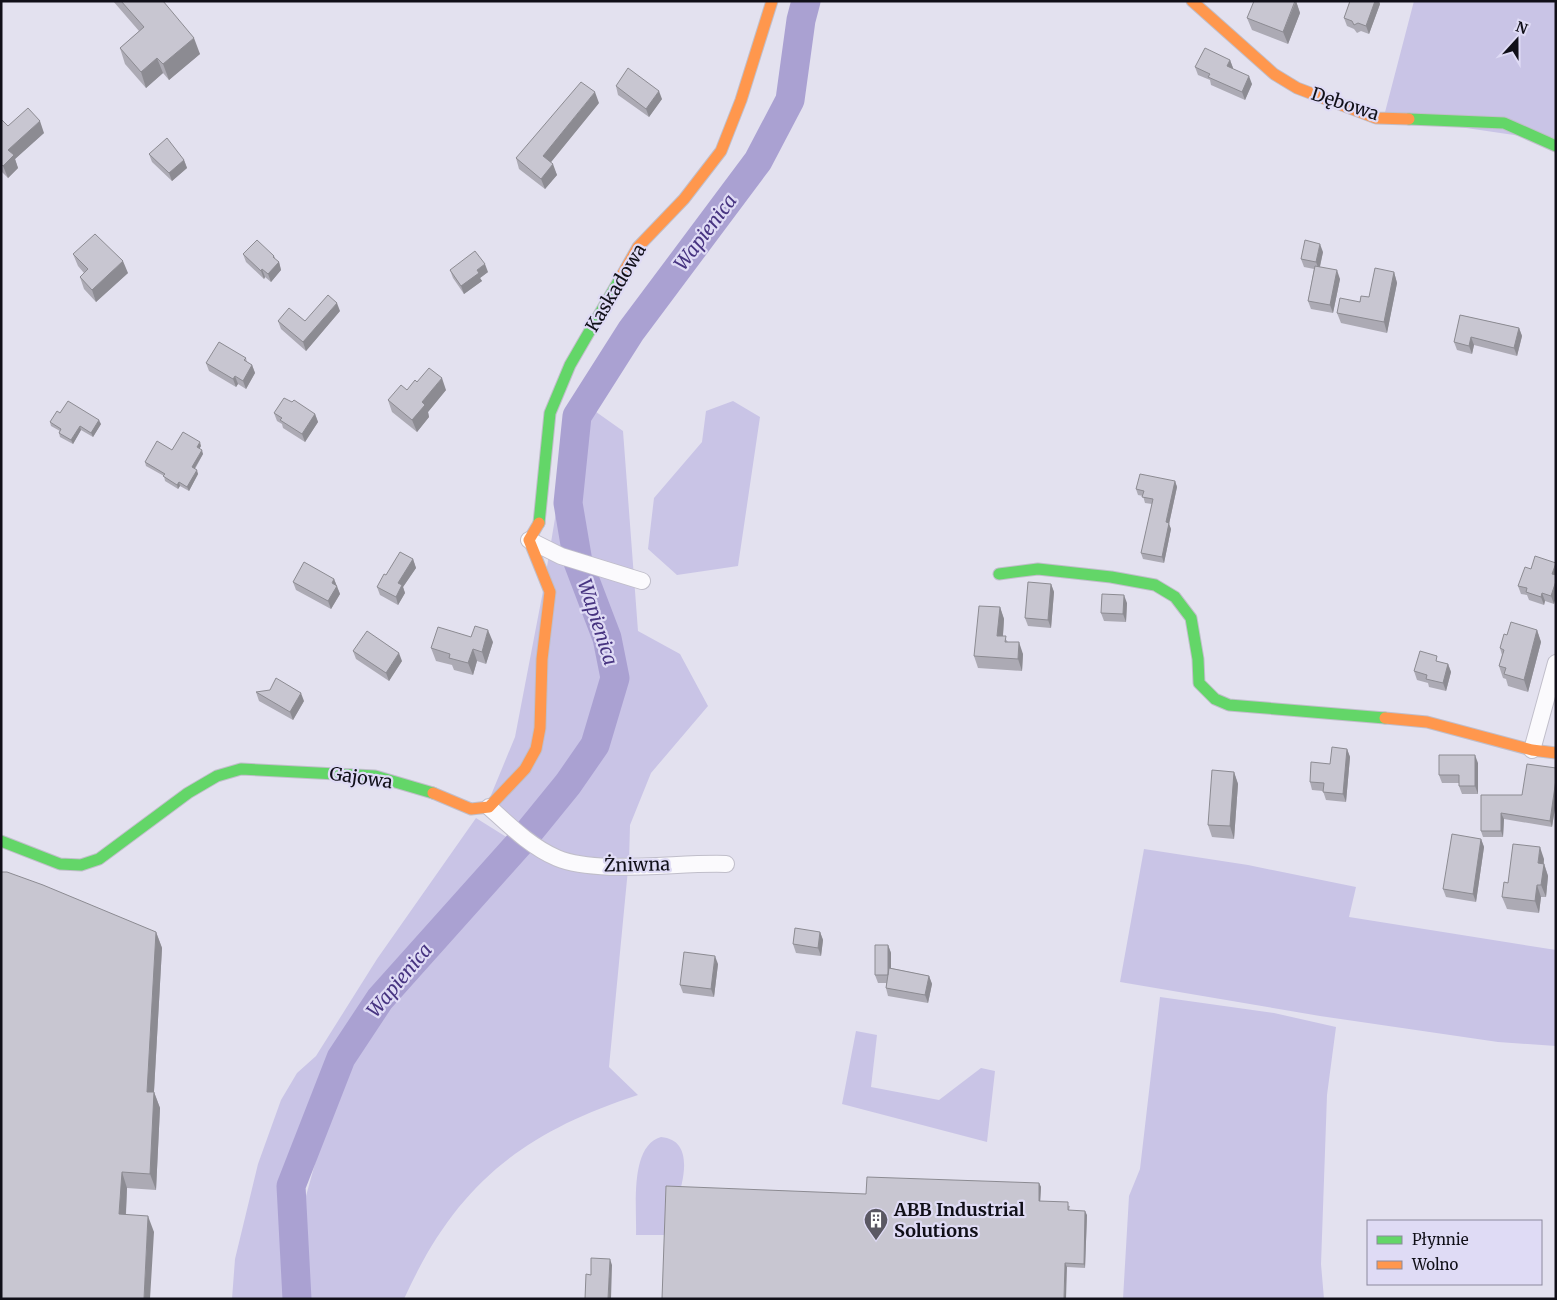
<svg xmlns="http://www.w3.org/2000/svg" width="1557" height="1300" font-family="Merriweather,serif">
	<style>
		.green { fill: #c9c4e6 }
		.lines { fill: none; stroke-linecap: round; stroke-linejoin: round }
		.river { stroke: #aaa1d2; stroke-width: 29 }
		.street-casing { stroke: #c0beca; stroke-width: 18 }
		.fast-casing { stroke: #c0beca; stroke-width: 13 }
		.slow-casing { stroke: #c0beca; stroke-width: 13 }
		.street { stroke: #fbfafd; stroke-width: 16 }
		.fast { stroke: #63d668; stroke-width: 11 }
		.slow { stroke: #ff974d; stroke-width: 11 }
		.wall { fill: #acaab4 }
		.shaded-wall { fill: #8c8b92 }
		.building { fill: #c8c6d1; stroke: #8c8b92 }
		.labels { text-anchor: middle; stroke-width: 4.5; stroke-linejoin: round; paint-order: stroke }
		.street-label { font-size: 18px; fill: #100f18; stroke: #dfdbf5 }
		.poi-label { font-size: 18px; font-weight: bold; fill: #100f18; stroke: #dfdbf5; text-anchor: start }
		.water-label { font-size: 19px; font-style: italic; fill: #473481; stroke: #dfdbf5 }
	</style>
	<rect width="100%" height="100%" fill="#e3e1ef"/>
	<!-- green -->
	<path class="green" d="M1414 1H1556V141L1384 116Z
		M575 397 623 431 638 631 680 654 708 706 651 773 630 825 629 862 560 855 489 800 515 737 543 591Z
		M733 401 760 417 738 566 677 575 648 549 654 498 702 442 706 411Z
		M476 818 511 840 375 988 333 1048 295 1137 282 1186 281 1240 286 1299H232L235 1259 258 1164 281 1100 297 1073 316 1056 377 959Z
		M533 848 628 869 609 1067 638 1095C521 1133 455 1186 404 1299H306L301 1251 306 1196 324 1131 349 1072 381 1013Z
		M1144 849 1248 865 1356 887 1349 917 1556 950V1046L1498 1042 1320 1016 1120 982Z
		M1160 997 1274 1013 1336 1027 1327 1095 1321 1264 1324 1299H1123L1129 1196 1140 1169Z
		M856 1031 877 1035 871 1087 939 1100 981 1068 995 1071 987 1142 842 1104Z
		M661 1137C706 1141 673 1212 664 1235H636C637 1208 629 1146 661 1137Z"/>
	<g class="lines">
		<!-- river -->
		<path class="river" d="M297 1299 291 1186 341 1058 380 999 524 838 568 784 595 745 615 678 607 638 578 562 568 503 577 416 631 331 758 161 790 100 801 20 806 1"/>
		<defs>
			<path id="street" d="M529 540 561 556 642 581
				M1532 750 1556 663
				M489 807C510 826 531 847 557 858 598 875 679 862 726 864"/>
			<path id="fast" d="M1409 119 1504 123 1556 146
				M539 523 550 413 570 365 621 277
				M999 574 1038 569 1111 577 1155 585 1175 597 1191 618 1198 659 1199 683 1215 699 1229 705 1385 718
				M1 841 60 864 81 865 99 859 188 793 217 776 241 769 375 776 433 793"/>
			<path id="slow" d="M1192 1 1274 74 1297 88 1376 118 1409 119
				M621 277 638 247 684 199 721 151 741 100 772 1
				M1385 718 1427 722 1532 750 1556 753
				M433 793 471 809 489 807 525 769 536 749 540 728 542 659 550 592 529 540 539 523"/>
		</defs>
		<!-- street casing -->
		<use href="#street" class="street-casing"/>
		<!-- fast casing -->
		<use href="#fast" class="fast-casing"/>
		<!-- slow casing -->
		<use href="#slow" class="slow-casing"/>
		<!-- street -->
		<use href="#street" class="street"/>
		<!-- fast -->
		<use href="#fast" class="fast"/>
		<!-- slow -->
		<use href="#slow" class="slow"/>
	</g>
	<!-- wall -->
	<path class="wall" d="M113 1H163L200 54 169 80 163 73 146 88 125 64 120 48 139 31Z
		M1296 1 1300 13 1288 44 1252 30 1247 18Z
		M1350 1H1379L1380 4 1369 34 1361 31 1357 33 1354 29 1347 26 1344 18Z
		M1230 60 1233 68V69L1252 84 1245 100 1211 85 1210 80 1198 75 1195 67Z
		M616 86 662 99 649 117 618 95Z
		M599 103 551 162 557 175 545 189 519 169 516 158Z
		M1 119 8 126 44 133 15 159 18 168 8 178 1 171Z
		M149 154 184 160 187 168 172 181 152 162Z
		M1323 252 1320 267 1340 279 1333 313 1311 309 1308 301 1314 269 1304 267 1301 259Z
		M73 254 128 273 96 302 84 289 80 277 84 273 78 266Z
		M243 254 276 260 279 262 281 270 271 282 265 277 264 279 246 262Z
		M450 270 488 272 480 278 482 281 464 294 453 278Z
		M1394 272 1397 283 1387 333 1341 323 1337 313 1369 297Z
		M340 311 306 351 281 329 278 321H305Z
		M1460 315 1519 328 1522 336 1517 356 1474 345 1472 354 1457 350 1454 342Z
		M246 358 247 362 252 365 255 373 246 389 238 384 236 387 209 371 206 363Z
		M417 382 446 390 428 412 429 417 417 432 392 412 388 400 407 390Z
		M292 402 315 414 318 422 305 442 283 428 282 424 277 421 274 413Z
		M60 413 101 424 93 437 81 430 73 444 60 437 59 433 60 431 51 426 50 422Z
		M201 446 199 449 203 454 195 469 198 474 189 491 180 486 178 489 165 481 164 476 146 466 145 462 172 450Z
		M1175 481 1177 487 1169 524 1171 529 1164 563 1143 559 1141 553 1152 504 1145 503 1143 496 1138 495 1136 489Z
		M413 559 416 568 403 587 405 593 398 605 380 595 377 587 386 575Z
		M1556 563 1554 604 1545 601 1544 605 1529 600 1527 595 1521 594 1518 586 1531 569Z
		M334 579 340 594 331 609 296 590 293 582Z
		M1051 584 1054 592 1051 628 1028 626 1025 618Z
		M1127 603 1126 622 1104 621 1101 613Z
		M1000 607 1004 619 1003 636 1008 642 1023 654 1022 671 978 668 974 656Z
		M1537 630 1541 642 1528 692 1508 686 1506 679 1503 678 1499 666 1502 655 1500 648 1507 635Z
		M493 642 486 664 477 661 473 675 454 670 452 665 436 661 431 648Z
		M353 651 402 661 389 681 356 659Z
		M1439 662 1448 664 1451 672 1446 691 1429 687 1428 683 1417 680 1414 671Z
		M256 692 304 701 293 720 259 701Z
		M1347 749 1350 757 1346 802 1326 800 1323 791 1312 790 1310 782Z
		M1478 763V794H1462L1459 786V783H1442L1439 775Z
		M1556 768V802L1552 827 1504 819 1503 837H1483L1481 831 1522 795Z
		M1234 772 1238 784 1234 839 1212 837 1208 825Z
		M1481 839 1484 847 1476 902 1446 897 1443 889Z
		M1544 859V863L1548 876 1546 897H1541L1539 913 1507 909 1502 897 1508 883Z
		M156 932 162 948 154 1092 160 1108 156 1190 127 1188 126 1215 154 1232 1 1299Z
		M820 932 823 940 821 956 796 953 793 944Z
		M888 945 891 953V968L929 976 932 984 928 1003 888 996 886 988V983H878L875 975Z
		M718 964 714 997 683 993 680 985Z
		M1039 1183 1041 1187 1040 1201 1070 1206 1069 1210 1087 1215 1085 1268 1067 1267 866 1194Z"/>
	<!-- shaded-wall -->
	<path class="shaded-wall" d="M1296 1 1300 13 1288 44 1283 32Z
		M1375 1H1379L1380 4 1369 34 1366 26Z
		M194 38 200 54 169 80 163 64Z
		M157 58 163 73 146 88 141 72Z
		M1230 60 1233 68 1230 74 1227 66Z
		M1249 76 1252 84 1245 100 1242 92Z
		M659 91 662 99 649 117 646 109Z
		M595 92 599 103 547 167 543 156Z
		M40 121 44 133 15 159 18 168 8 178 3 166 8 150Z
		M184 160 187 168 172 181 169 173Z
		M553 164 557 175 545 189 541 179Z
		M1320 244 1323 252 1319 270 1316 262Z
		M274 256 277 264 279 262 281 270 271 282 268 274 273 257Z
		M123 261 128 273 96 302 92 290Z
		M485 264 488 272 480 278 482 281 464 294 461 286 477 270Z
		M262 269 265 277 264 279 261 271Z
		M1337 270 1340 279 1333 313 1330 305Z
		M1394 272 1397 283 1387 333 1384 322Z
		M337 303 340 311 306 351 303 342Z
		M1519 328 1522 336 1517 356 1514 348Z
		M1471 337 1474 345 1472 354 1469 346Z
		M252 365 255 373 246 389 243 381Z
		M235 376 238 384 236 387 233 379Z
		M442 378 446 390 428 412 429 417 417 432 412 420 422 402Z
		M315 414 318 422 305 442 302 434Z
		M99 420 101 424 93 437 91 433Z
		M80 426 81 430 73 444 71 440Z
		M200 442 201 446 198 451 197 447Z
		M202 450 203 454 193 471 192 467Z
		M197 470 198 474 189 491 187 487Z
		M1175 481 1177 487 1169 524 1171 529 1164 563 1162 557 1166 522Z
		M179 482 180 486 178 489 177 485Z
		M413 559 416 568 403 587 405 593 398 605 396 597 398 583Z
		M1556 564V597L1554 604 1551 596 1552 574Z
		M334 579 340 594 331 609 328 601 332 583Z
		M1051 584 1054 592 1051 628 1048 620Z
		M1542 593 1545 601 1544 605 1541 597Z
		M1124 595 1127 603 1126 622 1123 614Z
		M1000 607 1004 619 1002 648 997 636Z
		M488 630 493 642 486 664 482 652Z
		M1537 630 1541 642 1528 692 1524 680Z
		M1019 642 1023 654 1022 671 1018 659Z
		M473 649 477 661 473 675 468 663Z
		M399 653 402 661 389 681 386 673Z
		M1448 664 1451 672 1446 691 1443 683Z
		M301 693 304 701 293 720 290 712Z
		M1347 749 1350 757 1346 802 1343 794Z
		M1475 755 1478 763V794L1475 786Z
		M1234 772 1238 784 1234 839 1230 826Z
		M1556 779V802L1552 827 1550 821Z
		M1501 813 1504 819 1503 837 1501 831Z
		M1481 839 1484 847 1476 902 1473 894Z
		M1540 847 1544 859 1542 875 1538 863Z
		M1544 864 1548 876 1546 897 1541 885Z
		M1537 885 1541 897 1539 913 1535 901Z
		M156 932 162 948 153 1108 147 1092Z
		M820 932 823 940 821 956 818 948Z
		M888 945 891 953V983L888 975Z
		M715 956 718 964 714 997 711 989Z
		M929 976 932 984 928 1003 925 995Z
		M154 1092 160 1108 156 1190 150 1174Z
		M122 1172 127 1188 125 1230 119 1214Z
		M1039 1183 1041 1187 1040 1205 1039 1201Z
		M1085 1211 1087 1215 1085 1268 1084 1264Z
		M148 1216 154 1232 150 1299H144Z
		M610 1259 612 1265 611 1299H608Z
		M1065 1263 1067 1267 1066 1299H1064Z"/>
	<!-- building -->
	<path class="building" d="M121 1H163L194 38 163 64 157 58 141 72 120 48 144 27Z
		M1254 1H1295L1283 32 1247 18Z
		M1350 1H1375L1366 26 1358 23 1354 25 1352 21 1344 18Z
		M1205 48 1230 60 1227 66 1249 76 1242 92 1208 77 1210 74 1195 67Z
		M628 68 659 91 646 109 616 86Z
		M581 82 595 92 543 156 553 164 541 179 516 158Z
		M28 108 40 121 8 150 14 155 3 166 1 164V119L8 126Z
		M167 138 184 160 169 173 149 154Z
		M95 234 123 261 92 290 80 277 88 269 73 254Z
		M257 240 274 256 273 257 279 262 268 274 262 269 261 271 243 254Z
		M1305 240 1320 244 1316 262 1301 259Z
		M475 251 485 264 477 270 479 273 461 286 450 270Z
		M1315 266 1337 270 1330 305 1308 301Z
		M1375 268 1394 272 1384 322 1337 313 1340 298 1360 302 1361 296 1369 297Z
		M328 295 337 303 303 342 278 321 289 308 305 321Z
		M1460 315 1519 328 1514 348 1471 337 1469 346 1454 342Z
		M219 342 246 358 244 360 252 365 243 381 235 376 233 379 206 363Z
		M429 368 442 378 422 402 425 405 412 420 388 400 401 385 407 390 415 380 417 382Z
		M284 398 292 402 294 400 315 414 302 434 280 420 282 418 274 413Z
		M68 401 99 420 91 433 80 426 71 440 59 433 61 429 50 422 57 411 60 413Z
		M183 432 200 442 197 447 202 450 192 467 197 470 187 487 179 482 177 485 163 476 165 474 145 462 157 441 172 450Z
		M1140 474 1175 481 1166 522 1169 523 1162 557 1141 553 1153 499 1142 497 1144 491 1136 489Z
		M400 552 413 559 398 583 402 585 396 597 377 587 384 574 386 575Z
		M1535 556 1556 563 1552 574 1556 575V581L1551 596 1542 593 1541 597 1526 592 1527 588 1518 586 1525 567 1531 569Z
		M304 562 334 579 332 583 337 586 328 601 293 582Z
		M1028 582 1051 584 1048 620 1025 618Z
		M1102 594 1124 595 1123 614 1101 613Z
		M979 606 1000 607 997 636H1006L1005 642H1019L1018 659 974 656Z
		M1511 622 1537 630 1524 680 1504 674 1506 668 1499 666 1504 650 1500 648 1504 634 1507 635Z
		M475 626 488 630 482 652 473 649 468 663 449 658 450 654 431 648 438 627 471 637Z
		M367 631 399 653 386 673 353 651Z
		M1420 651 1437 656 1436 661 1448 664 1443 683 1426 679 1427 675 1414 671Z
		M276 678 301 693 290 712 256 692 270 690Z
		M1332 747 1347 749 1343 794 1323 792 1324 783 1310 782 1311 762 1330 764Z
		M1439 755H1475V786H1459V775H1439Z
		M1527 764 1556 768V779L1550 821 1501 813V831H1481V795H1522Z
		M1212 770 1234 772 1230 826 1208 825Z
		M1452 834 1481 839 1473 894 1443 889Z
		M1513 844 1540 847 1538 863 1544 864 1541 885H1537L1535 901 1502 897 1504 882 1508 883Z
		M1 872H7L43 885 156 932 147 1092H154L150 1174 122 1172 119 1214 148 1216 144 1299H1Z
		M795 928 820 932 818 948 793 944Z
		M875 945H888V975H875Z
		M684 952 715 956 711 989 680 985Z
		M889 968 929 976 925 995 886 988Z
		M867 1177 1039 1183V1201L1068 1202V1210L1085 1211 1084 1264 1065 1263 1064 1299H662L666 1186 866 1194Z
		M591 1258 610 1259 608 1299H585L586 1274 591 1275Z"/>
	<!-- icons -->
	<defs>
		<symbol id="building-pin" viewBox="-11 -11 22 30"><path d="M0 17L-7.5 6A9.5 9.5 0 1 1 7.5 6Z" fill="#5a5863" stroke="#dfdbf5"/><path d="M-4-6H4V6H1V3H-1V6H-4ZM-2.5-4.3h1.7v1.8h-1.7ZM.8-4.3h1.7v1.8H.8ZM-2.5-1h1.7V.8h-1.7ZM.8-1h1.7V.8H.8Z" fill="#fff"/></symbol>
	</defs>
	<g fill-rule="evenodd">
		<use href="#building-pin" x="862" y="1206" width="28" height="38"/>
	</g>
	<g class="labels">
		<!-- street labels -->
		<g class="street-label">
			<text transform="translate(1345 104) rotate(18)" y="6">Dębowa</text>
			<text transform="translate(616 288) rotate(-59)" y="6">Kaskadowa</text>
			<text transform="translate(361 778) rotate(8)" y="6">Gajowa</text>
			<text transform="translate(637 865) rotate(-1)" y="6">Żniwna</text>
		</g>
		<!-- poi labels -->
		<g class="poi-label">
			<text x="894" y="1216">ABB Industrial<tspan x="894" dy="21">Solutions</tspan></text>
		</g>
		<!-- water labels -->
		<g class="water-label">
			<text transform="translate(705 232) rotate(-53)" y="7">Wapienica</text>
			<text transform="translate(598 622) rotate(72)" y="7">Wapienica</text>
			<text transform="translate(399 980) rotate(-50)" y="7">Wapienica</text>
		</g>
	</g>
	<!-- border -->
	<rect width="1557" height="1300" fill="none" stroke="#100f18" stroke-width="5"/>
	<!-- legend -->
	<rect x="1367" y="1220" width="175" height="65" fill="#dfdbf5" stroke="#8c899d"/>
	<rect x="1377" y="1236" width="25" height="8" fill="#63d668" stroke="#8c899d"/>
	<text x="1412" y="1245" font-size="15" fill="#100f18">Płynnie</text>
	<rect x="1377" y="1261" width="25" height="8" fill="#ff974d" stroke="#8c899d"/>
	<text x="1412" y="1270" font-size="15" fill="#100f18">Wolno</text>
	<!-- north arrow -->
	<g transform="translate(1517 40) rotate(21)" stroke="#dfdbf5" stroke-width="4" paint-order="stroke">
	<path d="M0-4L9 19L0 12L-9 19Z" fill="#100f18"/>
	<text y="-8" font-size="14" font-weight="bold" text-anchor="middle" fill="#100f18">N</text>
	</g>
</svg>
